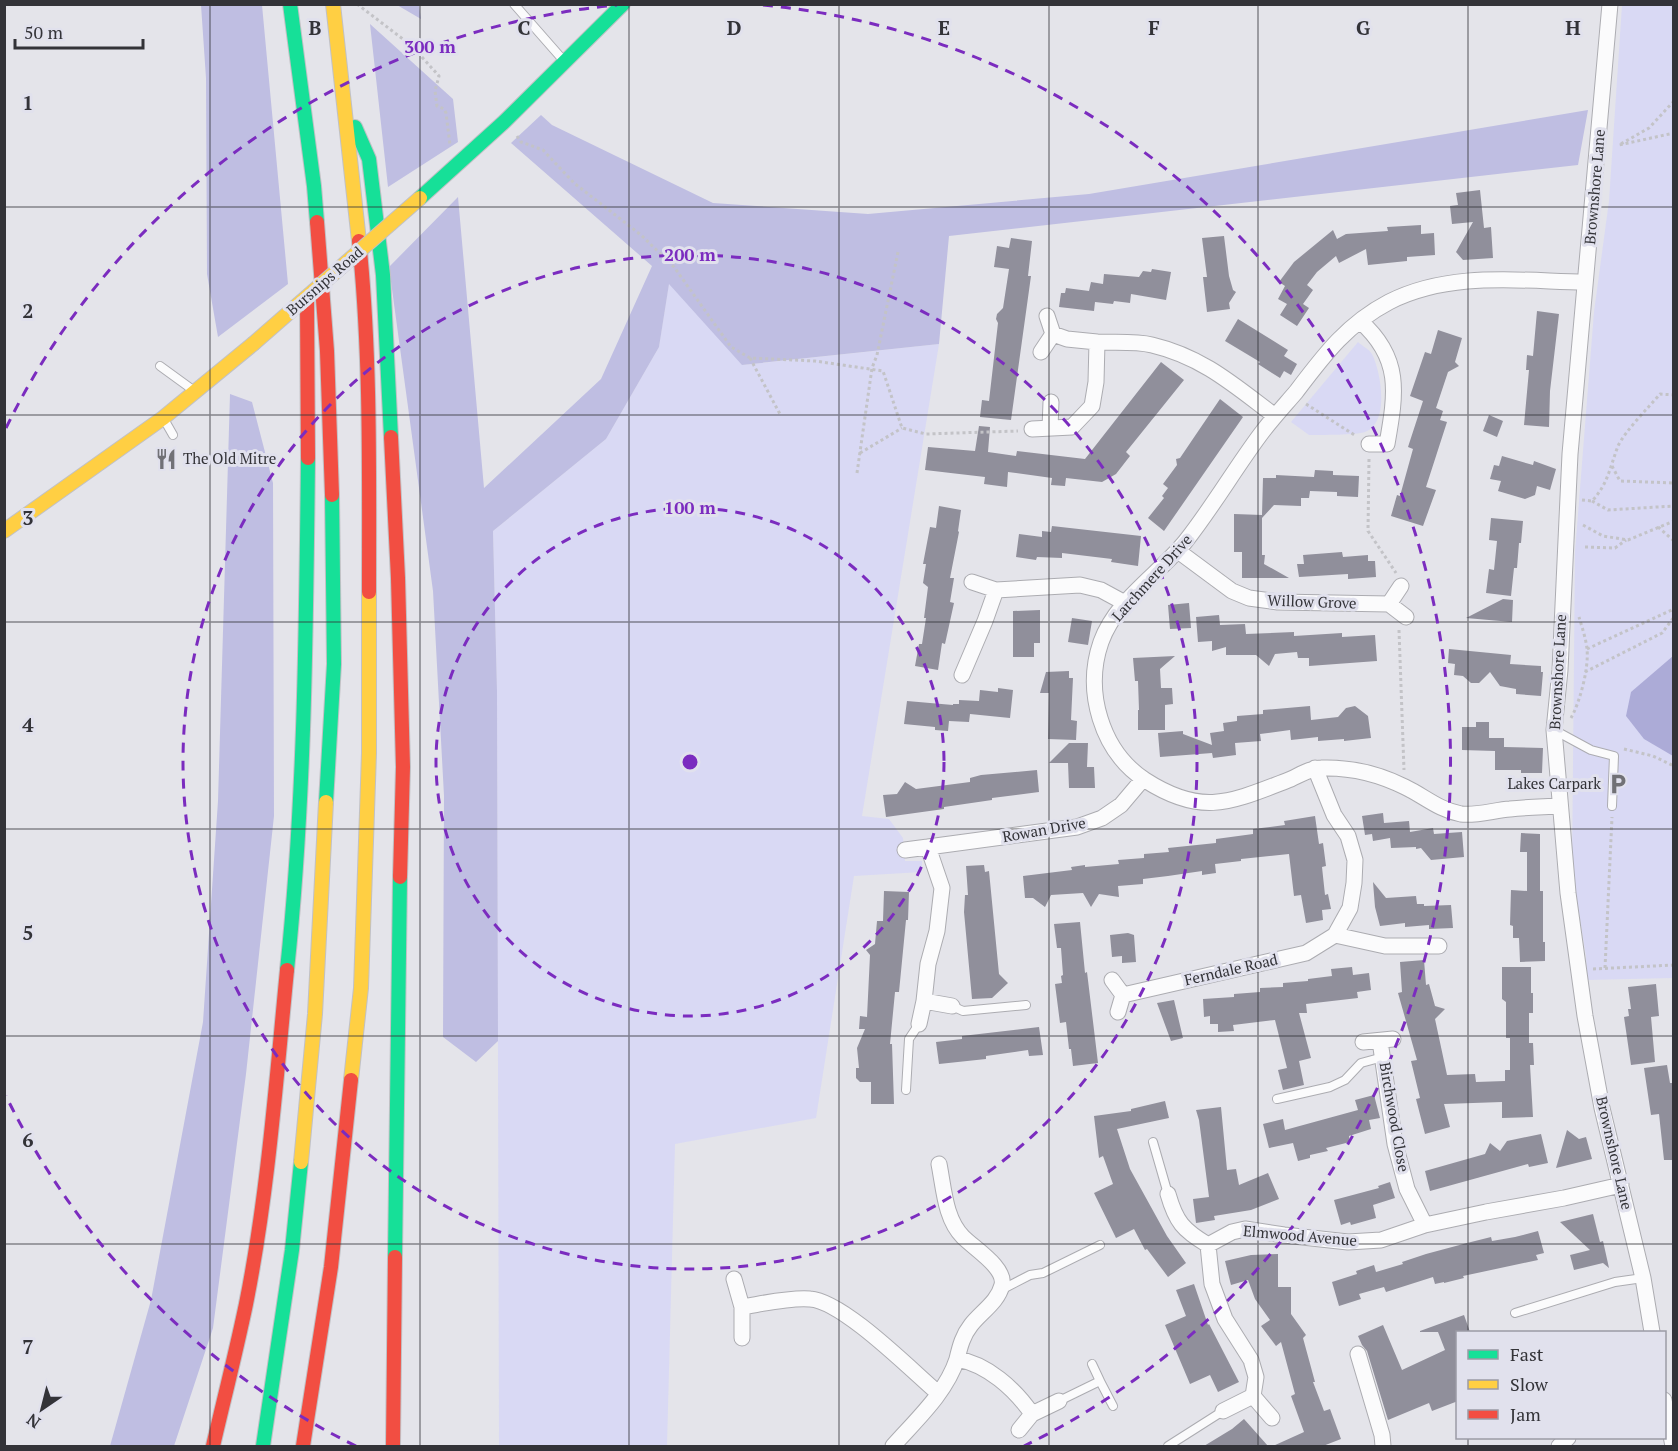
<svg xmlns="http://www.w3.org/2000/svg" width="1678" height="1451" font-family="'PT Serif',serif">
	<style>
		.green { fill: #d9d9f4 }
		.forest { fill: #bfbee2 }
		.water { fill: #acabd7 }
		.building { fill: #908f9b }
		.lines { fill: none; stroke-linecap: round; stroke-linejoin: round }
		.lane-casing { stroke: #acacb1; stroke-width: 10 }
		.street-casing { stroke: #acacb1; stroke-width: 17 }
		.fast-casing { stroke: #c1c1c5; stroke-width: 16 }
		.slow-casing { stroke: #c1c1c5; stroke-width: 16 }
		.jam-casing { stroke: #c1c1c5; stroke-width: 16 }
		.path { stroke: #c3c3c7; stroke-width: 3; stroke-dasharray: 3 3; stroke-linecap: butt }
		.lane { stroke: #fbfbfc; stroke-width: 8 }
		.street { stroke: #fbfbfc; stroke-width: 15 }
		.fast { stroke: #16e098; stroke-width: 14 }
		.slow { stroke: #ffcf43; stroke-width: 14 }
		.jam { stroke: #f24e42; stroke-width: 14 }
		.slow-bridge-casing { stroke: #c1c1c5; stroke-width: 16; stroke-linecap: butt }
		.slow-bridge { stroke: #ffcf43; stroke-width: 14 }
		.grid { fill: none; stroke: #333338; stroke-width: 1.5; stroke-opacity: 0.55 }
		.ring { fill: none; stroke: #7b2cbf; stroke-width: 3; stroke-dasharray: 10 8 }
		.labels { text-anchor: middle; stroke-width: 6; stroke-linejoin: round; paint-order: stroke }
		.street-label { font-size: 15px; fill: #333338; stroke: #e1e1ed }
		.poi-label { font-size: 15px; fill: #333338; stroke: #e1e1ed; text-anchor: start }
		.grid-label { font-size: 20px; text-anchor: middle; font-weight: bold; fill: #333338; stroke: #e1e1ed; stroke-width: 6; stroke-linejoin: round; paint-order: stroke }
		.centre { fill: #7b2cbf; stroke: #e1e1ed; stroke-width: 3 }
		.ring-label { font-size: 18px; text-anchor: middle; font-weight: bold; fill: #7b2cbf; stroke: #e1e1ed; stroke-width: 6; stroke-linejoin: round; paint-order: stroke }
	</style>
	<rect width="100%" height="100%" fill="#e4e4ea"/>
	<!-- green -->
	<path class="green" d="M1622 5H1673V978L1587 980 1586 956 1572 870 1575 552 1594 312 1609 201Z
		M669 283 743 365 939 344 862 816 889 819 903 838 905 861H922V872L854 876 816 1118 675 1144 667 1446H499L497 691 493 531 606 439 659 347Z
		M1358 342C1362 346 1369 349 1372 354 1381 372 1390 423 1365 432 1356 435 1321 435 1309 435L1291 422Z"/>
	<!-- forest -->
	<path class="forest" d="M201 5H262L288 284 218 337 207 274 206 78Z
		M397 5H419L421 19Z
		M370 24 453 99 458 142 388 187Z
		M1588 110 1578 165 949 236 939 344 742 365 669 284 659 347 606 439 493 531 497 691 498 1041 476 1062 443 1037 444 796 433 591 389 267 458 197 484 488 601 379 652 266 511 143 541 115 552 125 713 203 868 214 1089 194Z
		M230 394 252 402 273 483 274 816 246 1074 213 1328 174 1446H110L151 1300 203 1022 218 801Z"/>
	<!-- water -->
	<path class="water" d="M1673 656V756L1644 739 1626 716 1631 692Z"/>
	<!-- building -->
	<path class="building" d="M1480 190 1484 228 1491 227 1493 258 1463 260 1456 252 1473 222 1452 224 1450 206 1458 205 1456 193Z
		M1421 225V234L1434 233 1435 255 1407 257V261L1368 265 1366 249 1339 263 1336 256 1317 272 1307 285 1313 290 1303 304 1309 308 1297 326 1280 315 1287 304 1278 299 1285 286 1279 282 1294 262 1333 230 1337 239 1346 234 1388 231 1387 227Z
		M1224 236 1229 276 1233 290 1236 292 1229 303 1230 309 1207 312 1203 277H1207L1202 238Z
		M1011 238 1032 241 1028 276H1031L1011 420 980 417 982 400 989 401 998 323 996 319 997 314 1003 308 1009 269 994 267 997 246 1009 248Z
		M1152 269 1171 272 1166 300 1131 294 1130 303 1114 301 1113 304 1095 302 1094 311 1059 307 1061 293H1065L1066 288 1089 291 1091 282 1103 284 1104 274 1139 277 1143 271 1151 272Z
		M1537 311 1559 314 1550 391 1549 427 1524 425 1529 370H1526L1527 355 1533 356Z
		M1238 319 1288 350 1284 356 1297 364 1291 375 1284 371 1280 378 1258 364 1260 362 1225 341Z
		M1438 330 1462 338 1455 362 1459 366 1448 372 1436 408 1443 411 1440 420 1447 422 1426 487 1436 490 1423 526 1391 516 1397 495 1400 496 1413 449 1408 447 1423 401 1410 396 1425 352 1431 354Z
		M1161 362 1184 380 1126 452 1130 456 1116 474 1102 482 1066 478 1065 486 1051 485 1052 478 1008 472 1007 487 984 484 985 477 925 470 928 447 975 451 979 426 990 427 988 452 1016 456 1017 451 1085 459Z
		M1220 399 1243 417 1164 531 1148 518 1164 498 1162 496 1168 488 1163 484 1177 465 1176 459 1180 458Z
		M1489 415 1503 421 1497 437 1483 431Z
		M1502 456 1533 465 1534 461 1556 469 1550 490 1537 486 1535 495 1525 499 1498 491 1501 481 1490 479 1494 465 1499 466Z
		M1315 470 1333 471V475L1359 476 1358 497 1337 496V492L1310 491 1309 498H1301V506L1274 505 1262 518V555H1265L1264 564 1289 578H1242V552H1234V514L1262 515 1263 478H1276V475L1314 477Z
		M939 506 961 510 958 531 959 532 950 578H954L950 602 954 603 945 644 942 643 938 670 915 666 919 644H922L926 618H924L928 587 923 583 926 564H923L930 527 936 528Z
		M1491 518 1523 521 1521 543H1519L1517 568H1514L1511 596 1486 593 1489 569 1494 570 1497 541 1489 540Z
		M1052 526 1141 536 1138 566 1111 562 1112 559 1062 553V558L1037 557 1036 560 1016 557 1019 534 1042 537V531L1051 532Z
		M1342 552 1343 557 1368 555V561H1375L1376 577 1348 579V574L1299 577 1297 564H1304L1303 555Z
		M1503 599 1513 600 1512 622 1466 618Z
		M1189 603 1191 628 1170 629 1168 605Z
		M1040 610V643H1034V657H1013V611Z
		M1219 615 1220 625 1245 624 1246 634 1294 632V636L1342 633V637L1375 635 1377 661 1309 666V658H1298L1297 652 1275 654 1269 666 1256 655H1226V647L1212 651V641L1198 642 1196 617Z
		M1072 618 1092 621 1088 645 1068 642Z
		M1449 649 1511 655 1510 664 1541 666V672H1543L1541 696 1516 694V689L1500 686 1490 672 1479 683H1471L1463 676 1454 675 1455 664 1448 663Z
		M1175 656 1160 669 1161 688H1172L1173 704 1165 705V730H1138V710H1139L1138 681H1135L1133 658Z
		M1069 671V678H1073L1071 720 1077 721 1076 740 1048 739 1049 693H1040L1046 672Z
		M998 688 1013 690 1010 718 970 714 969 722 949 721 948 731 935 730V727L904 724 907 701 953 705V704H959V700L979 701 980 690 998 692Z
		M1310 706 1311 720 1338 717 1346 708 1355 706 1368 716 1371 738 1344 741V739L1318 741V737L1291 740 1290 730 1260 734 1261 741 1235 743 1236 755 1213 758 1212 753 1160 757 1158 733 1183 731V734L1212 745 1210 733 1224 731 1223 723 1237 721V716L1263 714V710Z
		M1476 722H1489V738H1504V747L1543 748 1542 773H1521V770H1495V751L1462 750V727H1476Z
		M1069 743H1088L1087 767H1094L1095 788H1069L1068 763H1049Z
		M1037 770 1039 792 992 798V800L944 807V809L886 817 883 795 897 794 905 782 916 789 970 782V778L981 775Z
		M1383 813 1384 823 1409 821 1410 832 1433 828 1434 834 1462 832 1464 857 1431 860 1421 848 1416 849V847L1391 848 1390 838 1373 841 1372 834 1365 835 1362 816Z
		M1315 816 1319 844 1323 843 1326 866 1322 867 1325 895 1328 894 1331 909 1322 910 1323 920 1306 923 1301 895 1294 896 1289 854 1241 859V861L1215 864 1216 873 1202 875V871L1168 876 1143 879V884L1118 886 1119 897 1099 894 1091 907 1083 893 1051 895 1045 907 1033 898H1025L1023 876 1072 870 1071 867 1085 865V867L1119 864 1118 860 1144 858V854L1169 852 1168 848 1216 843V839L1253 834V829L1285 825 1284 821Z
		M1521 833 1540 834V891H1543V942H1545V961L1520 962 1519 938H1513V926L1510 925 1511 890 1527 891V852H1520Z
		M984 865 985 872 989 871 999 974 1008 983 992 998 972 999 964 912 965 895H968L966 866Z
		M1373 882 1386 898 1416 896 1417 904H1424V906L1451 905 1453 928 1429 929V925L1405 927V923L1380 926 1375 907Z
		M884 891 909 892 908 920H906L899 992H895L890 1044H892L894 1104H871V1082H860L856 1078V1068H859L857 1048 865 1029H859L860 1016 867 1017 870 955 866 950 875 944 877 921H883Z
		M1080 922 1085 973 1087 972 1098 1063 1073 1066 1071 1049H1069L1066 1022 1060 1023 1055 984 1062 983 1061 976 1063 975 1061 948H1057L1054 924Z
		M1128 933 1134 935 1136 962 1122 963V956L1112 957 1110 935Z
		M1424 960 1426 985 1429 984 1435 1006 1445 1009 1435 1019 1447 1075 1475 1074 1476 1082 1505 1081V1070H1510V1038H1506V1002L1502 999V967H1531V993H1533V1013H1529V1043H1533L1534 1065H1530L1533 1117 1502 1118V1102L1444 1104 1450 1127 1425 1134 1416 1099 1420 1098 1411 1061 1417 1060 1398 993 1402 992 1400 962Z
		M1352 967 1353 975 1369 973 1371 990 1357 992 1358 998 1306 1004 1307 1013H1299L1311 1058 1299 1061 1304 1085 1283 1090 1278 1070 1287 1068 1275 1020 1233 1025 1234 1031 1218 1032V1024H1210V1016L1204 1017 1203 999 1234 997V994L1260 992V988L1283 987V983L1308 981V979L1332 976 1331 969Z
		M1656 984 1659 1016 1651 1017 1655 1062 1631 1065 1624 1017 1629 1016 1628 1009H1631L1628 987Z
		M1174 1000 1183 1038 1171 1041 1157 1003Z
		M1039 1027 1043 1055 1029 1056 1028 1050 986 1056V1059L939 1064 936 1042 962 1039V1036Z
		M1667 1065 1670 1083H1674V1160H1664L1659 1114 1651 1115 1644 1068Z
		M1374 1095 1380 1118 1369 1120 1371 1129 1349 1136 1350 1142 1326 1148 1328 1151 1310 1155V1158L1298 1161 1293 1143 1269 1148 1263 1124 1283 1119 1285 1130 1358 1110 1355 1100Z
		M1165 1101 1169 1118 1117 1129 1130 1169 1167 1236 1186 1263 1168 1277 1147 1249 1145 1250 1134 1229 1116 1238 1094 1193 1113 1184 1103 1156 1099 1158 1094 1116 1131 1111V1109Z
		M1221 1107 1227 1170 1236 1169 1239 1185 1268 1173 1279 1199 1251 1210 1214 1216 1215 1220 1196 1223 1193 1199 1209 1197 1199 1120 1196 1110Z
		M1567 1130 1579 1139 1586 1137 1592 1159 1556 1168Z
		M1541 1134 1548 1163 1529 1167 1528 1164 1430 1191 1425 1171 1485 1154 1490 1143 1500 1151 1507 1141Z
		M1390 1182 1395 1198 1373 1205 1376 1218 1351 1225 1350 1222 1341 1225 1334 1200 1379 1188 1378 1186Z
		M1593 1214 1600 1242 1603 1241 1609 1268 1603 1263 1574 1270 1570 1255 1590 1250 1560 1222Z
		M1538 1231 1544 1253 1536 1255 1538 1260 1463 1276 1464 1278 1444 1283V1282L1435 1284 1433 1277 1386 1292 1384 1287 1359 1294 1361 1299 1339 1306 1332 1282 1357 1274 1356 1271 1374 1265 1376 1272 1403 1264 1402 1262 1426 1254 1467 1243 1491 1237 1492 1241 1515 1237Z
		M1278 1254V1287H1291V1314L1306 1335 1303 1338 1315 1382H1313L1324 1411 1330 1409 1341 1439 1323 1446H1273L1304 1432 1291 1396 1295 1394 1281 1342 1276 1346 1261 1326 1270 1320 1255 1299 1248 1280 1231 1285 1225 1261 1251 1255Z
		M1194 1284 1208 1325 1209 1324 1239 1382 1218 1392 1210 1375 1190 1384 1165 1325 1186 1316 1176 1290Z
		M1464 1315 1470 1332H1458V1401L1432 1411 1429 1403 1388 1420 1367 1351 1362 1345 1358 1336 1383 1325 1402 1370 1445 1350 1438 1332H1420V1331Z
		M1244 1419 1268 1446H1204L1232 1429Z"/>
	<g class="lines">
		<defs>
			<path id="lane" d="M514 4 564 61
				M160 366 193 390
				M165 421 173 435
				M1554 730 1591 750 1614 756 1612 806
				M952 1006 963 1011 1026 1005
				M906 1090 909 1039 919 1024
				M1277 1099 1330 1087 1345 1080 1361 1063 1383 1057
				M1153 1142 1168 1194
				M1001 1290 1030 1275 1043 1273 1100 1245
				M1515 1313 1615 1282 1643 1278
				M1092 1364 1100 1381
				M1059 1401 1100 1381 1113 1406
				M1168 1446 1223 1411"/>
			<path id="street" d="M1610 4 1570 454 1560 670 1554 730 1568 893 1585 1016 1602 1108 1643 1278 1652 1332
				M1360 321C1402 358 1396 393 1387 444H1369
				M1053 334 1067 339 1097 342
				M1041 352 1053 334 1047 316
				M1050 428 1051 402
				M1032 429 1072 427 1092 406 1096 382 1097 342C1115 343 1135 341 1152 345 1203 357 1235 386 1275 416
				M1178 551 1232 591 1249 598 1278 602 1389 604 1406 617
				M972 582 996 590 1080 585 1101 590 1125 603
				M1389 604 1401 586
				M962 675 985 621 996 590
				M1560 806C1543 807 1527 807 1510 809 1495 810 1476 816 1461 814 1439 810 1424 796 1405 787 1379 774 1349 767 1321 768 1309 768 1297 777 1286 781 1229 803 1201 816 1145 780 1101 751 1084 691 1101 642 1116 600 1158 575 1185 542 1212 508 1234 470 1260 435 1271 420 1284 406 1296 392 1324 355 1347 324 1389 302 1450 271 1519 281 1585 282
				M905 850 928 847
				M1335 935 1385 946H1439
				M1112 980 1123 995 1118 1012
				M1123 995 1306 953 1335 935 1350 908 1354 883 1355 860 1348 836 1334 815 1315 768
				M924 1001 952 1006
				M919 1024 924 1001 928 964 937 931 942 888 928 847 1077 827 1102 818 1121 805 1143 779
				M1380 1041 1395 1144 1407 1189 1425 1225
				M1363 1042 1393 1039
				M939 1164C944 1189 945 1219 963 1237 975 1249 1006 1268 1002 1285 998 1302 981 1312 971 1325 963 1335 960 1346 957 1359
				M1168 1194C1176 1222 1183 1230 1208 1245
				M734 1279 742 1307
				M742 1338V1307C761 1304 791 1297 810 1299 843 1301 911 1370 938 1393
				M1358 1354 1382 1435 1383 1446
				M1253 1396 1272 1418
				M1664 1400 1673 1446
				M1223 1411 1253 1396 1256 1377 1251 1360 1225 1319 1212 1284 1208 1245 1232 1232 1245 1229 1284 1235 1348 1242 1381 1240 1425 1225 1486 1212 1564 1198 1621 1185
				M1032 1414 1059 1401
				M893 1446C916 1420 946 1393 957 1359 987 1364 1015 1389 1032 1414L1019 1430
				M1559 1446 1568 1438"/>
			<path id="fast" d="M290 4 314 186 317 222
				M355 127 369 159 383 275 391 437
				M420 198 504 122 623 4
				M326 802 334 664 332 495
				M287 970C305 800 306 629 308 458
				M395 1257 400 877
				M263 1446 292 1250 301 1162"/>
			<path id="slow" d="M333 4 359 241
				M4 531 163 418 253 344
				M351 1080 361 988 369 753V592
				M301 1162 315 1014 326 802"/>
			<path id="jam" d="M317 222 327 351 332 495
				M359 241C371 357 369 475 369 592
				M307 302 308 458
				M391 437 398 578 403 767 400 877
				M213 1446C224 1399 236 1352 246 1304 268 1194 276 1082 287 970
				M303 1446 331 1267 351 1080
				M393 1446 395 1257"/>
		</defs>
		<!-- lane casing -->
		<use href="#lane" class="lane-casing"/>
		<!-- street casing -->
		<use href="#street" class="street-casing"/>
		<!-- fast casing -->
		<use href="#fast" class="fast-casing"/>
		<!-- slow casing -->
		<use href="#slow" class="slow-casing"/>
		<!-- jam casing -->
		<use href="#jam" class="jam-casing"/>
		<!-- path -->
		<path class="path" d="M357 4 412 46 439 76 435 91 437 106 444 109 446 113 450 145
			M1674 101 1649 128 1619 145 1674 133
			M517 136 521 142 543 150 574 183 641 235 674 267 731 347 750 358 815 361 883 371 902 428 926 434 1018 431
			M750 358 781 416
			M1306 404 1356 436
			M860 453 902 428
			M1369 459 1368 531 1396 573
			M1612 466 1620 481 1674 483
			M857 473 872 368 877 355 898 252
			M1582 500 1592 501C1608 484 1610 467 1618 446 1625 431 1649 407 1660 394L1674 395
			M1592 501 1608 510 1674 506
			M1583 525 1603 536 1628 540 1674 521
			M1658 527 1674 541
			M1585 547 1615 548 1626 540
			M1399 630 1404 770
			M1587 649 1674 609
			M1585 672 1662 633 1674 617
			M1571 718C1580 702 1589 668 1587 649 1586 639 1582 627 1579 617
			M1624 749 1653 756 1674 766
			M1605 968 1612 817
			M1593 969 1674 965"/>
		<!-- lane -->
		<use href="#lane" class="lane"/>
		<!-- street -->
		<use href="#street" class="street"/>
		<!-- fast -->
		<use href="#fast" class="fast"/>
		<!-- slow -->
		<use href="#slow" class="slow"/>
		<!-- jam -->
		<use href="#jam" class="jam"/>
		<defs>
			<path id="slow-bridge" d="M253 344 420 198"/>
		</defs>
		<!-- slow-bridge casing -->
		<use href="#slow-bridge" class="slow-bridge-casing"/>
		<!-- slow-bridge -->
		<use href="#slow-bridge" class="slow-bridge"/>
	</g>
	<!-- grid -->
	<path class="grid" d="M210 4V1446M420 4V1446M629 4V1446M839 4V1446M1049 4V1446M1258 4V1446M1468 4V1332M4 207H1674M4 415H1674M4 622H1674M4 829H1674M4 1036H1674M4 1244H1674M1468 1438V1446"/>
	<!-- distance rings -->
	<g class="ring">
		<circle cx="690" cy="762" r="254"/>
		<circle cx="690" cy="762" r="507"/>
		<path d="M356 1446A761 761 0 0 1 6 1096M6 428A761 761 0 0 1 617 5M763 5A761 761 0 0 1 1024 1446"/>
	</g>
	<!-- icons -->
	<defs>
		<symbol id="restaurant-bare" viewBox="-9 -9 18 18"><path d="M-5-6h1v4h1v-4h1v4h1v-4h1v5L-1.5 .5V6h-2V.5L-5-1ZM5-6V6H3V1.5H1.5Q1.5-4 5-6Z" fill="#717176" stroke="#e1e1ed" stroke-width="2.5" paint-order="stroke"/></symbol>
		<symbol id="parking-bare" viewBox="-9 -9 18 18"><path d="M-3.5-5.5H1a3.5 3.5 0 0 1 0 7H-1V5.5H-3.5ZM-1-3.4V-.6H.8a1.4 1.4 0 0 0 0-2.8Z" fill="#717176" stroke="#e1e1ed" stroke-width="2.5" paint-order="stroke"/></symbol>
	</defs>
	<g fill-rule="evenodd">
		<use href="#restaurant-bare" x="151" y="444" width="30" height="30"/>
		<use href="#parking-bare" x="1603" y="769" width="30" height="30"/>
	</g>
	<g class="labels">
		<!-- street labels -->
		<g class="street-label">
			<text transform="translate(1595 187) rotate(-85)" y="5">Brownshore Lane</text>
			<text transform="translate(325 281) rotate(-41)" y="5">Bursnips Road</text>
			<text transform="translate(1152 578) rotate(-48)" y="5">Larchmere Drive</text>
			<text transform="translate(1312 602) rotate(2)" y="5">Willow Grove</text>
			<text transform="translate(1558 672) rotate(-87)" y="5">Brownshore Lane</text>
			<text transform="translate(1044 830) rotate(-10)" y="5">Rowan Drive</text>
			<text transform="translate(1231 970) rotate(-13)" y="5">Ferndale Road</text>
			<text transform="translate(1394 1117) rotate(80)" y="5">Birchwood Close</text>
			<text transform="translate(1614 1153) rotate(77)" y="5">Brownshore Lane</text>
			<text transform="translate(1300 1236) rotate(5)" y="5">Elmwood Avenue</text>
		</g>
		<!-- poi labels -->
		<g class="poi-label">
			<text x="183" y="464">The Old Mitre</text>
			<text x="1601" y="789" text-anchor="end">Lakes Carpark</text>
		</g>
	</g>
	<g class="grid-label">
		<text x="315" y="35">B</text>
		<text x="524" y="35">C</text>
		<text x="734" y="35">D</text>
		<text x="944" y="35">E</text>
		<text x="1154" y="35">F</text>
		<text x="1363" y="35">G</text>
		<text x="1573" y="35">H</text>
		<text x="28" y="110">1</text>
		<text x="28" y="318">2</text>
		<text x="28" y="525">3</text>
		<text x="28" y="732">4</text>
		<text x="28" y="940">5</text>
		<text x="28" y="1147">6</text>
		<text x="28" y="1354">7</text>
	</g>
	<circle cx="690" cy="762" r="9" class="centre"/>
	<g class="ring-label">
		<text x="430" y="53">300 m</text>
		<text x="690" y="261">200 m</text>
		<text x="690" y="514">100 m</text>
	</g>
	<!-- border -->
	<rect width="1678" height="1451" fill="none" stroke="#333338" stroke-width="12"/>
	<!-- legend -->
	<rect x="1456" y="1331" width="210" height="108" fill="#e1e1ed" stroke="#9b9ba5" stroke-width="1.5"/>
	<rect x="1468" y="1350" width="30" height="9" fill="#16e098" stroke="#9b9ba5" stroke-width="1.5"/>
	<text x="1510" y="1361" font-size="18" fill="#333338">Fast</text>
	<rect x="1468" y="1380" width="30" height="9" fill="#ffcf43" stroke="#9b9ba5" stroke-width="1.5"/>
	<text x="1510" y="1391" font-size="18" fill="#333338">Slow</text>
	<rect x="1468" y="1410" width="30" height="9" fill="#f24e42" stroke="#9b9ba5" stroke-width="1.5"/>
	<text x="1510" y="1421" font-size="18" fill="#333338">Jam</text>
	<!-- north arrow -->
	<g transform="translate(42 1409) rotate(215)" stroke="#e1e1ed" stroke-width="4.5" paint-order="stroke">
	<path d="M0-4.5L10 22L0 15L-10 22Z" fill="#333338"/>
	<text y="-9" font-size="16" font-weight="bold" text-anchor="middle" fill="#333338">N</text>
	</g>
	<!-- scale -->
	<path d="M15 39v9h128v-9" fill="none" stroke="#333338" stroke-width="3"/>
	<text x="24" y="39" font-size="18" fill="#333338" stroke="#e1e1ed" stroke-width="4.5" paint-order="stroke">50 m</text>
</svg>
